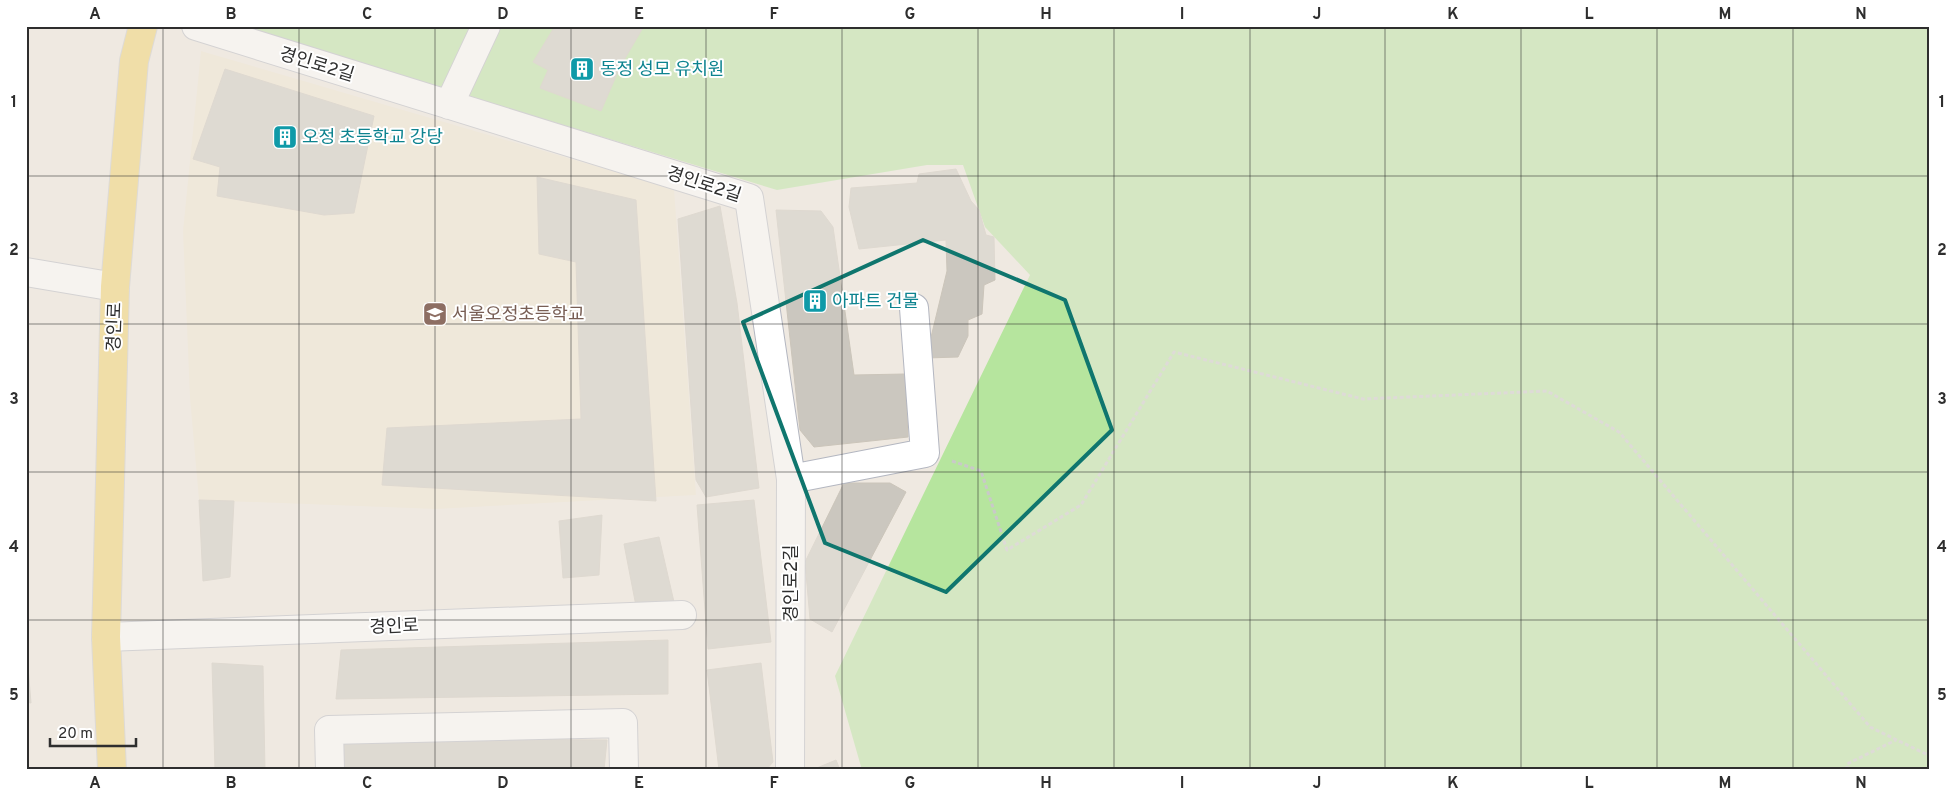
<svg xmlns="http://www.w3.org/2000/svg" width="1956" height="796" font-family="Overpass,'Noto Sans KR',sans-serif">
	<style>
		.education { fill: #f0e6d1 }
		.green { fill: #b6e59e }
		.building { fill: #cbc7bf; stroke: #cbc5ba }
		.lines { fill: none; stroke-linecap: round; stroke-linejoin: round }
		.minor-casing { stroke: #b4b7c1; stroke-width: 30 }
		.major-casing { stroke: #c9c9c9; stroke-width: 30 }
		.path { stroke: #c9c9c9; stroke-width: 3; stroke-dasharray: 4 2.5; stroke-linecap: butt }
		.minor { stroke: #fff; stroke-width: 28 }
		.major { stroke: #f2d163; stroke-width: 28 }
		.marked { fill: none; stroke: #0f766e; stroke-width: 4; stroke-linejoin: round }
		.grid { fill: none; stroke: #2e2e2e; stroke-width: 1; stroke-opacity: 0.55 }
		.labels { text-anchor: middle; stroke-width: 4; stroke-linejoin: round; paint-order: stroke }
		.street-label { font-size: 18px; fill: #2e2e2e; stroke: #fff }
		.culture-label { font-size: 18px; fill: #0d838f; stroke: #fff; text-anchor: start }
		.education-label { font-size: 18px; fill: #785e54; stroke: #fff; text-anchor: start }
		.neatline { fill: none; stroke: #2e2e2e; stroke-width: 2 }
		.grid-label { font-size: 16px; text-anchor: middle; font-weight: bold; fill: #2e2e2e }
	</style>
	<rect width="100%" height="100%" fill="#efe9e1"/>
	<!-- education -->
	<path class="education" d="M201 51 674 189 696 495 436 509 199 500 190 398 183 231Z"/>
	<!-- green -->
	<path class="green" d="M238 26H1930V770H862L835 676 1030 275 985 227 963 165H927L777 190Z"/>
	<!-- building -->
	<path class="building" d="M555 26H644L620 67 601 111 540 88 548 70 533 62Z
		M225 69 374 116 354 213 324 215 217 196 220 167 193 159Z
		M956 169 971 201 979 210 986 235 994 237 995 280 984 285 982 314 968 320V336L958 357 926 358 947 271 946 240 859 249 849 207 851 188 917 183 919 174Z
		M537 177 636 200 656 501 382 485 387 428 581 419 576 262 539 254Z
		M720 206 737 303 759 488 706 497 696 480 678 219Z
		M776 210 821 211 833 227 854 375 905 374 908 437 814 447 800 430Z
		M844 483H890L906 492 832 632 810 619 805 562Z
		M199 500 234 501 230 577 203 581Z
		M754 500 771 642 708 649 697 505Z
		M602 515 599 575 563 578 559 521Z
		M659 537 674 602 636 606 624 544Z
		M668 640V694L336 699 341 650Z
		M26 643 31 703 26 702Z
		M212 663 263 666 265 770H215Z
		M761 663 773 762 766 770H719L707 670Z
		M338 738 607 740 604 770H339Z
		M836 760 840 770H812Z"/>
	<g class="lines">
		<defs>
			<path id="minor" d="M196 26 749 198 791 479 790 770
				M449 105 486 26
				M26 272 115 287
				M791 479 925 453 914 308
				M106 637 682 615
				M330 770 329 730 623 723 624 770"/>
			<path id="major" d="M112 770 106 637 115 287 134 61 143 26"/>
		</defs>
		<!-- minor casing -->
		<use href="#minor" class="minor-casing"/>
		<!-- major casing -->
		<use href="#major" class="major-casing"/>
		<!-- path -->
		<path class="path" d="M952 461 981 471 1007 550 1081 505 1174 352 1363 399 1547 391 1619 432 1870 727 1930 756
			M1847 770V764L1896 740"/>
		<!-- minor -->
		<use href="#minor" class="minor"/>
		<!-- major -->
		<use href="#major" class="major"/>
	</g>
	<!-- marked area -->
	<path d="M0 0H1956V796H0ZM923 240 1065 300 1112 430 946 592 825 543 743 322Z" fill="#efe9e1" fill-opacity=".55" fill-rule="evenodd"/>
	<path class="marked" d="M923 240 1065 300 1112 430 946 592 825 543 743 322Z"/>
	<!-- grid -->
	<path class="grid" d="M163 26V770M299 26V770M435 26V770M571 26V770M706 26V770M842 26V770M978 26V770M1114 26V770M1250 26V770M1385 26V770M1521 26V770M1657 26V770M1793 26V770M26 176H1930M26 324H1930M26 472H1930M26 620H1930"/>
	<!-- icons -->
	<defs>
		<symbol id="building-square" viewBox="-11 -11 22 22"><rect x="-9" y="-9" width="18" height="18" rx="4" fill="#0f9aa8" stroke="#fff"/><path d="M-4-6H4V6H1V3H-1V6H-4ZM-2.5-4.3h1.7v1.8h-1.7ZM.8-4.3h1.7v1.8H.8ZM-2.5-1h1.7V.8h-1.7ZM.8-1h1.7V.8H.8Z" fill="#fff"/></symbol>
		<symbol id="school-square" viewBox="-11 -11 22 22"><rect x="-9" y="-9" width="18" height="18" rx="4" fill="#8d6e63" stroke="#fff"/><path d="M0-5L7-2L0 1L-7-2ZM-4 1L0 2.5L4 1V4Q0 6-4 4Z" fill="#fff"/></symbol>
	</defs>
	<g fill-rule="evenodd">
		<use href="#building-square" x="568" y="55" width="28" height="28"/>
		<use href="#building-square" x="271" y="123" width="28" height="28"/>
		<use href="#building-square" x="801" y="287" width="28" height="28"/>
		<use href="#school-square" x="421" y="300" width="28" height="28"/>
	</g>
	<g class="labels">
		<!-- street labels -->
		<g class="street-label">
			<text transform="translate(317 64) rotate(17)" y="6">경인로2길</text>
			<text transform="translate(704 184) rotate(18)" y="6">경인로2길</text>
			<text transform="translate(114 327) rotate(-88)" y="6">경인로</text>
			<text transform="translate(791 583) rotate(-90)" y="6">경인로2길</text>
			<text transform="translate(394 626) rotate(-2)" y="6">경인로</text>
		</g>
		<!-- culture labels -->
		<g class="culture-label">
			<text x="600" y="75">동정 성모 유치원</text>
			<text x="302" y="143">오정 초등학교 강당</text>
			<text x="832" y="307">아파트 건물</text>
		</g>
		<!-- education labels -->
		<g class="education-label">
			<text x="452" y="320">서울오정초등학교</text>
		</g>
	</g>
	<!-- border -->
	<rect width="1956" height="796" fill="none" stroke="#ffffff" stroke-width="55"/>
	<!-- scale -->
	<path d="M50 738v8h86v-8" fill="none" stroke="#2e2e2e" stroke-width="2.5"/>
	<text x="58" y="738" font-size="15" fill="#2e2e2e" stroke="#ffffff" stroke-width="4" paint-order="stroke">20 m</text>
	<rect x="28" y="28" width="1900" height="740" class="neatline"/>
	<g class="grid-label">
		<text x="95" y="19">A</text>
		<text x="231" y="19">B</text>
		<text x="367" y="19">C</text>
		<text x="503" y="19">D</text>
		<text x="639" y="19">E</text>
		<text x="774" y="19">F</text>
		<text x="910" y="19">G</text>
		<text x="1046" y="19">H</text>
		<text x="1182" y="19">I</text>
		<text x="1317" y="19">J</text>
		<text x="1453" y="19">K</text>
		<text x="1589" y="19">L</text>
		<text x="1725" y="19">M</text>
		<text x="1861" y="19">N</text>
		<text x="14" y="107">1</text>
		<text x="1942" y="107">1</text>
		<text x="14" y="255">2</text>
		<text x="1942" y="255">2</text>
		<text x="14" y="404">3</text>
		<text x="1942" y="404">3</text>
		<text x="14" y="552">4</text>
		<text x="1942" y="552">4</text>
		<text x="14" y="700">5</text>
		<text x="1942" y="700">5</text>
		<text x="95" y="788">A</text>
		<text x="231" y="788">B</text>
		<text x="367" y="788">C</text>
		<text x="503" y="788">D</text>
		<text x="639" y="788">E</text>
		<text x="774" y="788">F</text>
		<text x="910" y="788">G</text>
		<text x="1046" y="788">H</text>
		<text x="1182" y="788">I</text>
		<text x="1317" y="788">J</text>
		<text x="1453" y="788">K</text>
		<text x="1589" y="788">L</text>
		<text x="1725" y="788">M</text>
		<text x="1861" y="788">N</text>
	</g>
</svg>
